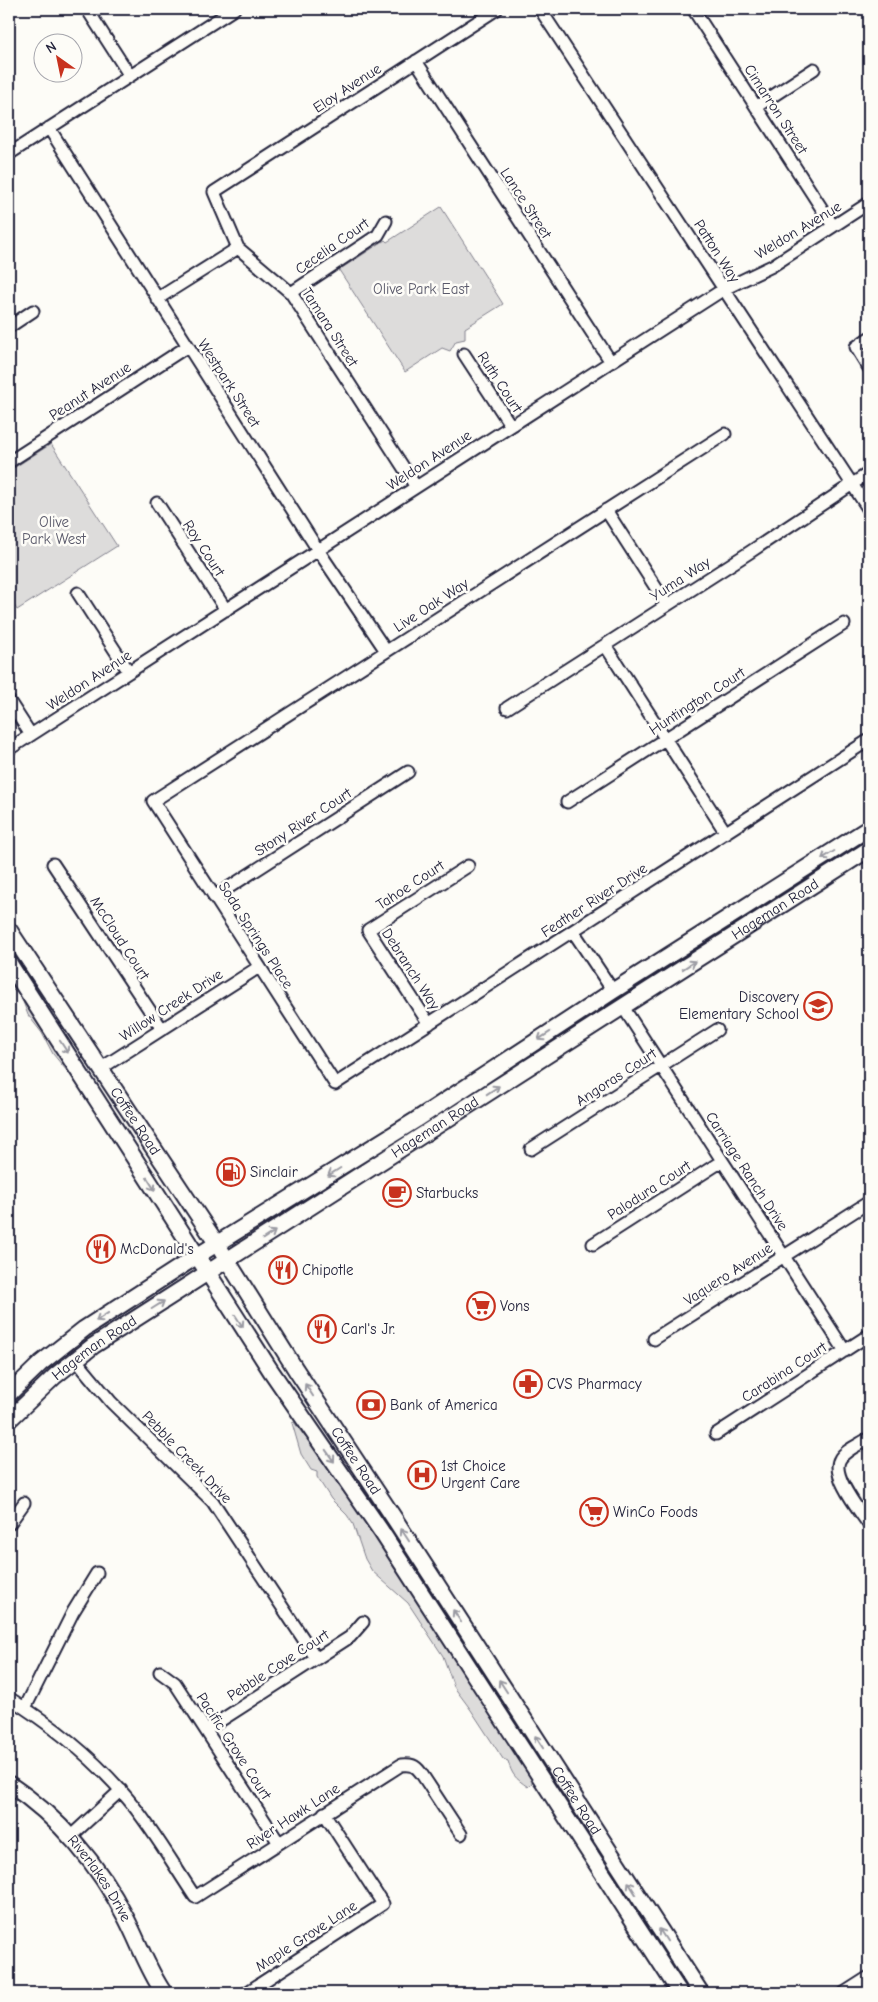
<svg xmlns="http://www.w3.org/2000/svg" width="878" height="2002" font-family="'Comic Neue',sans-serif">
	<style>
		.green { fill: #dddcdb; stroke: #807f8b }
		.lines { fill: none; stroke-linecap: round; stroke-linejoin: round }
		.minor-casing { stroke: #22223b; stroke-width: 15 }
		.major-casing { stroke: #22223b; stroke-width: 19 }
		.minor { stroke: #fdfcf7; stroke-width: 11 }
		.major { stroke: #fdfcf7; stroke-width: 15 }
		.oneway { stroke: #9a9aa2 }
		.labels { text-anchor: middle; stroke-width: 5; stroke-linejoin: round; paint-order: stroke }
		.street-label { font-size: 15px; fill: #22223b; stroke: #fdfcf7 }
		.park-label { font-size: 15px; fill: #5a5a6b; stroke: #fdfcf7 }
		.poi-label { font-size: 15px; fill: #22223b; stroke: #fdfcf7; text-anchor: start }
	</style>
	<rect width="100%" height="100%" fill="#fdfcf7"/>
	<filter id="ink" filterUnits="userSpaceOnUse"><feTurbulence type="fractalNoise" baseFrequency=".02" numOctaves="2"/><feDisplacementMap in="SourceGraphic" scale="10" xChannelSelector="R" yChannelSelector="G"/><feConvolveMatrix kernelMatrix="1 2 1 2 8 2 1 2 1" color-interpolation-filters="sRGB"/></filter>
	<g filter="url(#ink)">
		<!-- green -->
		<path class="green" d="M441 207 503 304 465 328V339L456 341 450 351 442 348 405 372 339 270 385 240 387 242Z
			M51 444 117 546 17 610 9 597V471Z
			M9 974 81 1088 53 1054 42 1033 28 1015 22 999 9 986Z
			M294 1422 305 1437 308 1436 337 1477 525 1764 532 1783 528 1787C515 1778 512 1775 508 1761L503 1759 471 1710 454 1687 443 1656 408 1603 372 1571 365 1559 353 1524 347 1515 331 1499 317 1477V1472L311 1470 301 1454 292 1423Z"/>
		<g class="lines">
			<defs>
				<path id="minor" d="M87 9 130 76
					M540 9 869 510
					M693 9 833 226
					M416 61 611 362
					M756 107 814 69
					M49 128 318 550 386 651
					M9 154 234 9
					M291 293 378 235 386 221
					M157 299 238 248
					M9 327 33 311
					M869 338 856 347 869 368
					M464 354 511 426
					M725 434 153 801 335 1084 869 740
					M9 462 188 346
					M416 487 291 293 238 248 214 192 497 9
					M157 503 226 610
					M606 510 667 605
					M78 593 129 672
					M605 645 726 833
					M9 701 31 735
					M507 708 750 552 869 473
					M9 749 724 289 772 266 869 203
					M567 802 844 624
					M53 864 162 1029
					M214 897 408 772
					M573 931 613 991
					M623 1007 845 1351
					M429 1024 368 930 468 866
					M100 1069 259 967
					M531 1149 717 1030
					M593 1244 722 1161
					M654 1339 869 1202
					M76 1360 111 1402 213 1502 316 1658
					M716 1434 869 1335
					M869 1438C861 1444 845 1450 840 1459 830 1475 860 1511 869 1525
					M9 1524 24 1503
					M160 1672 175 1683 279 1843
					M9 1698C54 1726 94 1758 128 1799 153 1829 173 1864 195 1897L401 1765C411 1764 415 1765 421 1773L461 1834
					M25 1708 73 1612 97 1573
					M206 1730 350 1637 363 1622
					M70 1837 121 1790
					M246 1993 383 1904 324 1813
					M844 1993 869 1977"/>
				<g id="major">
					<path id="s1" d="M9 930 217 1244 296 1370 396 1521 701 1993"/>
					<path d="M9 963 271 1371 381 1531 680 1993"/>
					<path d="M9 1394 41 1363 84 1329 197 1256 416 1120 613 991 869 828"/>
					<path id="s2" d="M9 1420 55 1376 93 1346 869 849"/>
					<path id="s3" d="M9 1784C59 1817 99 1865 126 1918 139 1943 148 1970 164 1993"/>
				</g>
			</defs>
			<!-- minor casing -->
			<use href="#minor" class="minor-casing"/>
			<!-- major casing -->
			<use href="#major" class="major-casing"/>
			<!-- minor -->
			<use href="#minor" class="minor"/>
			<!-- major -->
			<use href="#major" class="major"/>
		</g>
		<!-- one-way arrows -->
		<defs><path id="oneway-shaft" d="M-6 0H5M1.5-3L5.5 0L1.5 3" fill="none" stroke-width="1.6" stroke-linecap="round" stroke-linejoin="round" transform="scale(1.25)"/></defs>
		<g class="oneway">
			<use href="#oneway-shaft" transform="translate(828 855) rotate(148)"/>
			<use href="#oneway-shaft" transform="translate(689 965) rotate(-33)"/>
			<use href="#oneway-shaft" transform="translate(544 1036) rotate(147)"/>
			<use href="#oneway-shaft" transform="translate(64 1047) rotate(57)"/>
			<use href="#oneway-shaft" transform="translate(493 1090) rotate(-33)"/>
			<use href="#oneway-shaft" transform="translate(334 1172) rotate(148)"/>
			<use href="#oneway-shaft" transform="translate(151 1184) rotate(58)"/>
			<use href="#oneway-shaft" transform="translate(269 1235) rotate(-33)"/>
			<use href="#oneway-shaft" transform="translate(158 1305) rotate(-32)"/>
			<use href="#oneway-shaft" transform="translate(102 1317) rotate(147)"/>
			<use href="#oneway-shaft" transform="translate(239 1321) rotate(57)"/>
			<use href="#oneway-shaft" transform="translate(309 1390) rotate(-123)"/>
			<use href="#oneway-shaft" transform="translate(330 1456) rotate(55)"/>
			<use href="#oneway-shaft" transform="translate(405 1535) rotate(-123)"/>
			<use href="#oneway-shaft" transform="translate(457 1616) rotate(-123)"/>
			<use href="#oneway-shaft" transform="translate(503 1686) rotate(-123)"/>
			<use href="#oneway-shaft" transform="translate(539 1742) rotate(-123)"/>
			<use href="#oneway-shaft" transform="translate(632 1888) rotate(-122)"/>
			<use href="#oneway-shaft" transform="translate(663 1935) rotate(-123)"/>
		</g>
	</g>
	<!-- icons -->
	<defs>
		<symbol id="school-ring" viewBox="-11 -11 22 22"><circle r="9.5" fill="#fdfcf7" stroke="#c8321e" stroke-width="1.5"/><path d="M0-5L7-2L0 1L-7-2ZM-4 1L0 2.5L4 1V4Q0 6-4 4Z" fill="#c8321e"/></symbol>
		<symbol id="fuel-ring" viewBox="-11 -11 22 22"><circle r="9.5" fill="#fdfcf7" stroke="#c8321e" stroke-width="1.5"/><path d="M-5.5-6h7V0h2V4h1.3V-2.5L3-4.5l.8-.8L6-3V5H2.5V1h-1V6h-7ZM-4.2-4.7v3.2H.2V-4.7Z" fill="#c8321e"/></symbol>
		<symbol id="cafe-ring" viewBox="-11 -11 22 22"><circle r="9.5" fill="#fdfcf7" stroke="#c8321e" stroke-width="1.5"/><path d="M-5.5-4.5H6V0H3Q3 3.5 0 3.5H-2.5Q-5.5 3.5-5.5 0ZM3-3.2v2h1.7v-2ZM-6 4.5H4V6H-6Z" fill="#c8321e"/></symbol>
		<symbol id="restaurant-ring" viewBox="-11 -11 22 22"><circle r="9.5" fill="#fdfcf7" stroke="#c8321e" stroke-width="1.5"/><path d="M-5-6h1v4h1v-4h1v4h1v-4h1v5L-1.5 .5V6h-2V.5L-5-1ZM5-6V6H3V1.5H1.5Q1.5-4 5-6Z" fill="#c8321e"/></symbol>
		<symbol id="supermarket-ring" viewBox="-11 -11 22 22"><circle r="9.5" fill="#fdfcf7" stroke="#c8321e" stroke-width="1.5"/><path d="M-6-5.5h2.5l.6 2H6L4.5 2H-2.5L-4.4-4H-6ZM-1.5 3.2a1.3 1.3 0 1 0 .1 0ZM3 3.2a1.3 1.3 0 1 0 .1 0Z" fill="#c8321e"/></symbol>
		<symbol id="pharmacy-ring" viewBox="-11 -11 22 22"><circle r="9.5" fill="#fdfcf7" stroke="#c8321e" stroke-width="1.5"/><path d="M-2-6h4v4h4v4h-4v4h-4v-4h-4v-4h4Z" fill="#c8321e"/></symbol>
		<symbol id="bank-ring" viewBox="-11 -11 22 22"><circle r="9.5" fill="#fdfcf7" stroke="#c8321e" stroke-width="1.5"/><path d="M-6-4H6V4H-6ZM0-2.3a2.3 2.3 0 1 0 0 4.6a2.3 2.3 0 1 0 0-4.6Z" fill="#c8321e"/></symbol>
		<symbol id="hospital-ring" viewBox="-11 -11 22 22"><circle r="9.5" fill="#fdfcf7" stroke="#c8321e" stroke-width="1.5"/><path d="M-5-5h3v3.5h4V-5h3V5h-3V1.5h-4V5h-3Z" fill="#c8321e"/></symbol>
	</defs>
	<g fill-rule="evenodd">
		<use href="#school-ring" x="802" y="990" width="32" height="32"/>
		<use href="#fuel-ring" x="215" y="1156" width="32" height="32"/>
		<use href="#cafe-ring" x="381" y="1177" width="32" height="32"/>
		<use href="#restaurant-ring" x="85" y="1233" width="32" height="32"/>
		<use href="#restaurant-ring" x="267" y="1254" width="32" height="32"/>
		<use href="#supermarket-ring" x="465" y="1290" width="32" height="32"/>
		<use href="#restaurant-ring" x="306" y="1313" width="32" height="32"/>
		<use href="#pharmacy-ring" x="512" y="1368" width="32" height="32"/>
		<use href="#bank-ring" x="355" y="1389" width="32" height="32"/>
		<use href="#hospital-ring" x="406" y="1459" width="32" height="32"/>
		<use href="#supermarket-ring" x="578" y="1496" width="32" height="32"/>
	</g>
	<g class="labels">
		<!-- street labels -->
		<g class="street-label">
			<text transform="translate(347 88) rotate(-33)" y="5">Eloy Avenue</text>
			<text transform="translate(776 109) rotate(57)" y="5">Cimarron Street</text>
			<text transform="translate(526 203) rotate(57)" y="5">Lance Street</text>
			<text transform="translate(798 230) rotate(-31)" y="5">Weldon Avenue</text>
			<text transform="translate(332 246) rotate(-35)" y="5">Cecelia Court</text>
			<text transform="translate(717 251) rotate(57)" y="5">Patton Way</text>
			<text transform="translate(330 327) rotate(57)" y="5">Tamara Street</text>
			<text transform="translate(500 382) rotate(57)" y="5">Ruth Court</text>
			<text transform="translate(229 383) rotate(57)" y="5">Westpark Street</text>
			<text transform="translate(90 391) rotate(-33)" y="5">Peanut Avenue</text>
			<text transform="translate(429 460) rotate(-33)" y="5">Weldon Avenue</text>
			<text transform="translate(204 548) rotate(57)" y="5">Roy Court</text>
			<text transform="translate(680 579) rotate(-33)" y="5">Yuma Way</text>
			<text transform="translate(431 605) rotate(-33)" y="5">Live Oak Way</text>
			<text transform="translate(89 680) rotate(-33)" y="5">Weldon Avenue</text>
			<text transform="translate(697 701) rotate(-33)" y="5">Huntington Court</text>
			<text transform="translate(303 822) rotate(-33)" y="5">Stony River Court</text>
			<text transform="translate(410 885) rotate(-33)" y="5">Tahoe Court</text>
			<text transform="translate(594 900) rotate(-33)" y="5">Feather River Drive</text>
			<text dy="5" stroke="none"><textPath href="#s2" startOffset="922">Hageman Road</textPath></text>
			<text transform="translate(256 935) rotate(57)" y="5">Soda Springs Place</text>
			<text transform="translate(120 938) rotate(57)" y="5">McCloud Court</text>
			<text transform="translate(411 969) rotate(57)" y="5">Debranch Way</text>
			<text transform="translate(171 1005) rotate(-33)" y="5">Willow Creek Drive</text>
			<text transform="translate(616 1077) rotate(-33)" y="5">Angoras Court</text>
			<text dy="5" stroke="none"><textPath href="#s1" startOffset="229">Coffee Road</textPath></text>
			<text dy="5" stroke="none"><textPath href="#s2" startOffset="518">Hageman Road</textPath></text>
			<text transform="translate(747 1171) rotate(57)" y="5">Carriage Ranch Drive</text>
			<text transform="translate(649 1190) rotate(-33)" y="5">Palodura Court</text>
			<text transform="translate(728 1274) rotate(-33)" y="5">Vaquero Avenue</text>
			<text dy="5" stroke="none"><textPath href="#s2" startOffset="112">Hageman Road</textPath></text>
			<text transform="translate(784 1372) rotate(-33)" y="5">Carabina Court</text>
			<text transform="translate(187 1457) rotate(46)" y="5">Pebble Creek Drive</text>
			<text dy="5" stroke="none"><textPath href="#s1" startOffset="634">Coffee Road</textPath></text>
			<text transform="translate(278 1665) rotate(-33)" y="5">Pebble Cove Court</text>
			<text transform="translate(234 1746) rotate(57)" y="5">Pacific Grove Court</text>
			<text dy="5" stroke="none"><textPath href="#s1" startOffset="1039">Coffee Road</textPath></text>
			<text transform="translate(293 1816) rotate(-33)" y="5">River Hawk Lane</text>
			<text dy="5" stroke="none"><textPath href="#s3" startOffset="132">Riverlakes Drive</textPath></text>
			<text transform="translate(306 1936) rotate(-33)" y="5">Maple Grove Lane</text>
		</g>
		<!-- park labels -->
		<g class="park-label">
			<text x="421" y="294">Olive Park East</text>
			<text x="54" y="527">Olive<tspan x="54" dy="17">Park West</tspan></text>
		</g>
		<!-- poi labels -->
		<g class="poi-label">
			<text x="799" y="1002" text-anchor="end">Discovery<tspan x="799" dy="17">Elementary School</tspan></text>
			<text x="250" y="1177">Sinclair</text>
			<text x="416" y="1198">Starbucks</text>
			<text x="120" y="1254">McDonald's</text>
			<text x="302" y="1275">Chipotle</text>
			<text x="500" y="1311">Vons</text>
			<text x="341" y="1334">Carl's Jr.</text>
			<text x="547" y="1389">CVS Pharmacy</text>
			<text x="390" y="1410">Bank of America</text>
			<text x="441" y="1471">1st Choice<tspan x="441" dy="17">Urgent Care</tspan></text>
			<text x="613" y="1517">WinCo Foods</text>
		</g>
	</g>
	<!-- margin -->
	<rect width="878" height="2002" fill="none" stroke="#fdfcf7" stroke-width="30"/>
	<rect x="15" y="15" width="848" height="1972" fill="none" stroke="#22223b" stroke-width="2" filter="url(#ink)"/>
	<!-- north arrow -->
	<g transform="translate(58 58) rotate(327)"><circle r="24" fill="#fdfcf7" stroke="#a5a5ac"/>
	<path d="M0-4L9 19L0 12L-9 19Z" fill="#c8321e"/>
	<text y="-8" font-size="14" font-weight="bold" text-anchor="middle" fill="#22223b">N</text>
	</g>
</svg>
